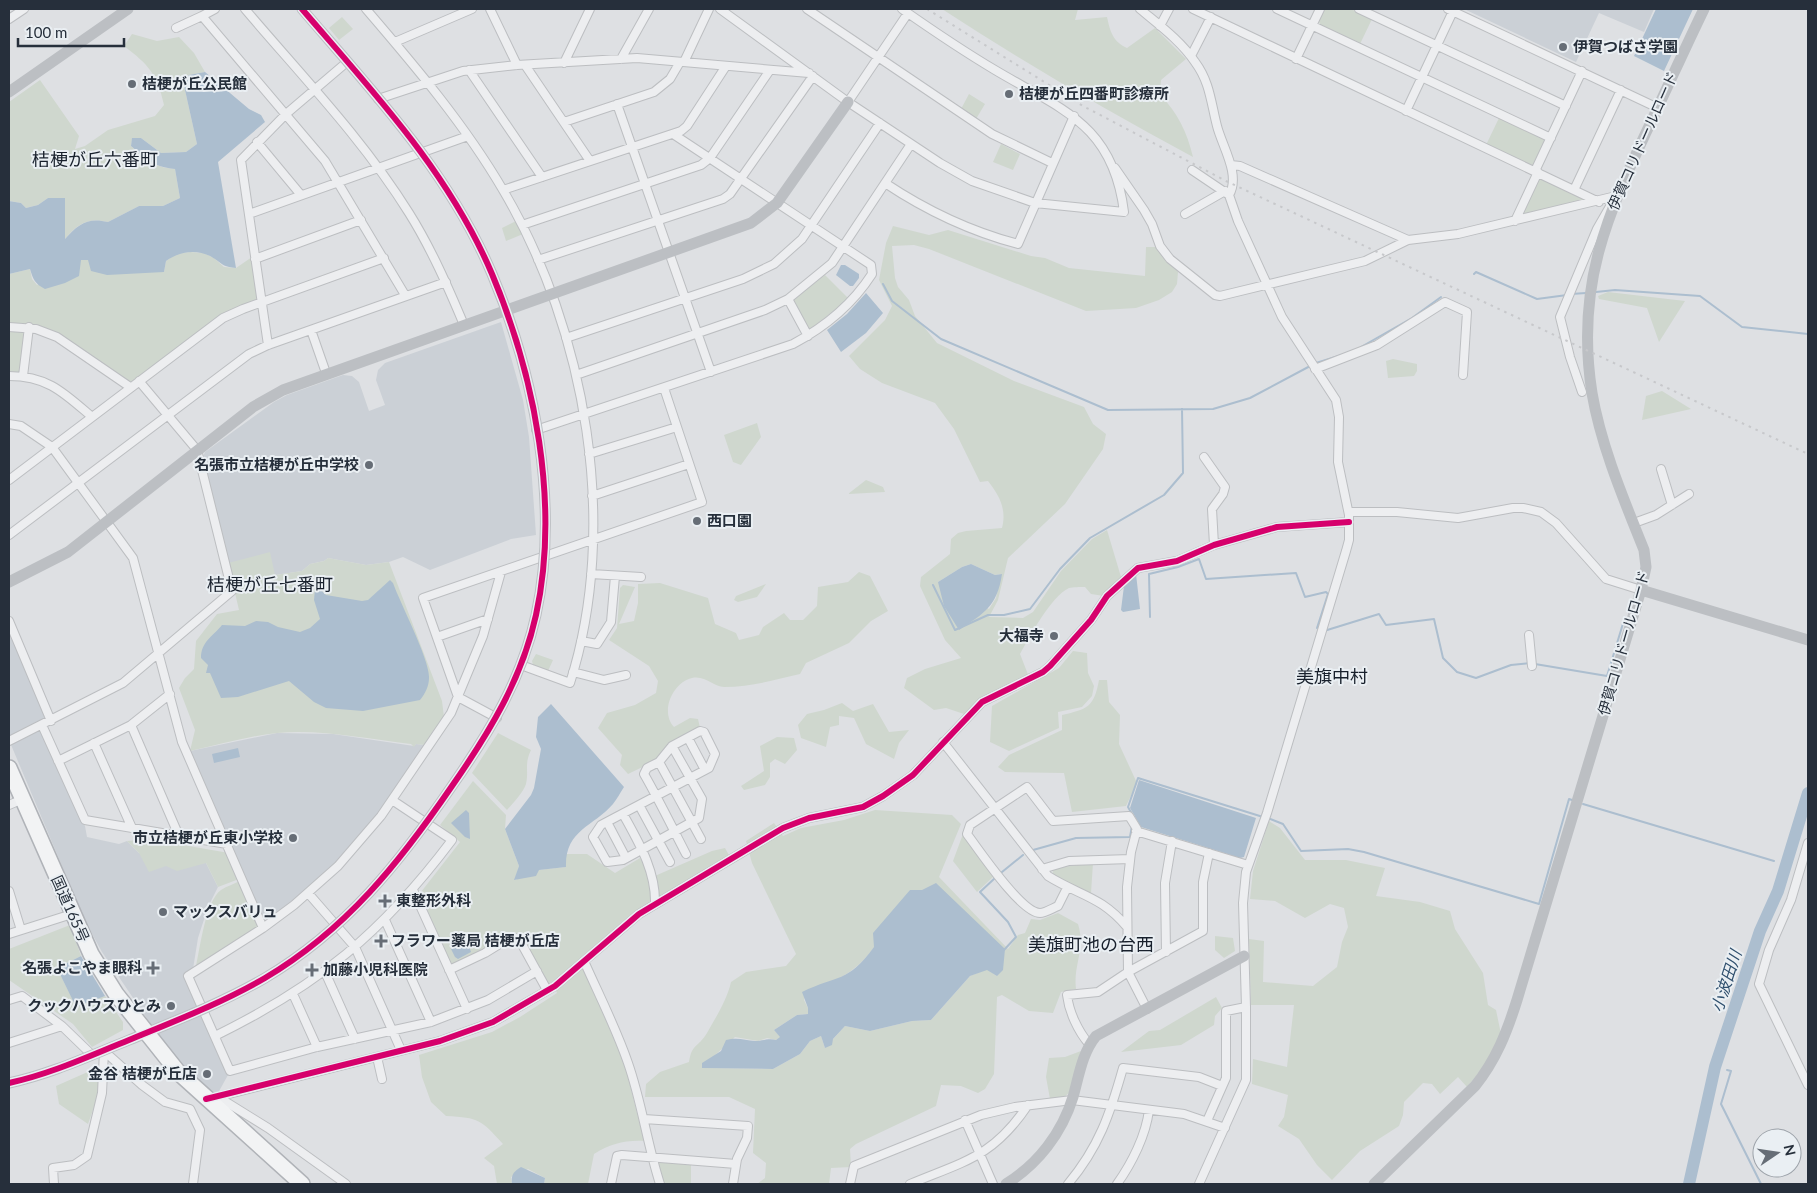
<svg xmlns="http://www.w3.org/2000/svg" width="1817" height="1193" font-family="Lato,'Noto Sans JP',sans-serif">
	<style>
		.built { fill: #cbd0d6 }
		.green { fill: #cfd7ce; fill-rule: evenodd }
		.water { fill: #acbecf }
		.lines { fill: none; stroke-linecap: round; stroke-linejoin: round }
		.stream { stroke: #acbecf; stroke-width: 2 }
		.river { stroke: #acbecf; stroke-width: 12 }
		.street-casing { stroke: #bcbec1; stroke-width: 10 }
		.highway-casing { stroke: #b0b3b8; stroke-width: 18 }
		.street { stroke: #edeef0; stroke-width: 8 }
		.secondary { stroke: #bcbfc3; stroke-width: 11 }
		.highway { stroke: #f2f3f4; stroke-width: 15 }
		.rail { stroke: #c7c8cb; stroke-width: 2; stroke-dasharray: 2.5 5; stroke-linecap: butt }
		.cycleway-casing { stroke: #eaeff3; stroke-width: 9 }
		.cycleway { stroke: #d6006c; stroke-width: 6 }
		.poi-dot { fill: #666d76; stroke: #eaeff3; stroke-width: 2 }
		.labels { text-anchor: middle; stroke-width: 4; stroke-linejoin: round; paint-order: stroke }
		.poi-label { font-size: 15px; font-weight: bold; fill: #262f3b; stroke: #eaeff3; text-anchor: start }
		.street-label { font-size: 15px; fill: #262f3b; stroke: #eaeff3 }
		.water-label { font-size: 16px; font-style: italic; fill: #30506e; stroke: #eaeff3 }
		.quarter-label { font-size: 18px; fill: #18202c; stroke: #eaeff3 }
	</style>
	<rect width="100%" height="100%" fill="#dee0e3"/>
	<!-- built -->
	<path class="built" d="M1464 9H1654L1644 32 1599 13 1576 62Z
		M501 322 523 400 529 437 536 535 511 539 430 570 403 557 389 562 366 565 328 558 324 561 310 564 302 571 275 575 228 563 203 457 205 452 274 402 287 395 343 375 352 376 359 382 369 411 385 405 376 380 378 370 385 363Z
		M9 629 45 715 43 720 52 753 85 826 87 837 119 844 127 841 139 853 166 866 206 863 218 887 208 907 198 938 193 969 185 975 228 1075 218 1093 209 1091 173 1057 102 952 86 923 9 740Z
		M277 733 333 734 414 746 416 744 425 745 378 815 338 861 293 901 268 920 263 918 190 751Z"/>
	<!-- green -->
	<path class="green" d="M942 9H1078L1075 20 1107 17C1110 31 1113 42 1127 48L1155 28 1186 59 1161 80 1160 95C1178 113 1187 132 1193 157 1107 111 1023 62 942 9Z
		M1324 9H1351L1372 19 1360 44 1320 26 1319 21Z
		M342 17 353 29 339 40 329 28Z
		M132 34 157 41 179 37 194 53 205 72 189 75 183 81 197 144 186 152 161 153 141 138 132 139 131 146C147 161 154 167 175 169L180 198 163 206H139L108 222C88 217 77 224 65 239L48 198 38 205 26 208 21 203 9 201V102L40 80 79 136 75 149 85 146 108 130 155 116 164 105C157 74 149 65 124 46Z
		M969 94 985 104 976 119 961 109Z
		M1499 118 1544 139V144L1535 164 1531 165 1486 145Z
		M1001 144 1020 154 1013 170 993 162Z
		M1542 178 1584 199 1586 202 1522 217 1520 215 1537 179Z
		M516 221 523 234 506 241 502 228Z
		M893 226 929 235 948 230 1031 256 1045 258 1069 268 1145 276 1146 247H1156L1178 272 1177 284 1172 292 1159 300 1136 308 1086 311 929 249 914 245 892 246 895 278 898 287 909 300 915 316 937 343 1014 381 1084 407 1093 424 1106 434 1103 449 1065 504 1008 558 998 600 989 617 1023 618 1033 612 1061 571 1092 539 1107 530 1121 577 1104 596 1091 594 1085 587C1080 587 1073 587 1069 588 1051 596 1029 638 1020 654L1029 677 979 699 967 715 946 708 934 710 904 688 907 678 925 669 961 658 945 640 920 586 921 577 950 554 951 539 958 533 966 531 1002 528C1007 509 999 495 988 481L980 482 954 429 935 403 882 383 860 369 849 356 885 320 892 306 879 280 886 243ZM971 564 995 575 1001 574 996 598 989 609 938 582 962 567Z
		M190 252 204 253 214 258 224 267 236 268 252 257 258 296 255 301 133 381 128 382 67 340 9 324V274L30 269 32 279 37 285 81 260H88L164 272 166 261 175 254Z
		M825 275 849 299 809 330 793 300Z
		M1608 292 1685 301 1659 342 1647 308 1599 299 1598 296Z
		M9 330 22 331 26 335 22 369 18 373H9Z
		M1393 359 1417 364V371L1414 376 1388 378 1386 361Z
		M1662 391 1691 409 1642 420 1646 396Z
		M757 423 761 437 741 465 733 462 724 435Z
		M866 480 883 487 885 492 848 494Z
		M270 552 275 575 302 571 310 564 324 561 328 558 366 565 389 562 442 701 444 717 425 745 416 744 414 747 411 744C367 739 321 729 277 733 248 736 218 745 190 751L195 730 179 688 185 678 194 669 196 641 217 614 239 610 228 563Z
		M859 572 870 576 888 611 871 621 849 643 806 663 800 674C774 680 751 687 724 687 714 687 705 675 692 678 672 683 660 712 674 727L690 718 698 719 700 728 655 761 628 774 620 765 622 755 598 728 607 713 635 705 656 693 658 681 649 666 609 640 617 628 620 588 623 585 635 587 619 624 634 621 638 603V584L660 583 708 598 715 624 736 633 739 640 759 635 763 627 784 613 790 620H803L817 606 818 587 848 582Z
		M766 584 757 597 738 602 734 600 736 596Z
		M1073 651 1087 653 1088 673 1094 686 1092 696 1082 707 1058 712 1059 728 1009 751 990 742 992 706 1059 668Z
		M536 654 553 660 548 671 533 665 532 661Z
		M1099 680H1107L1109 702 1120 715 1119 744 1137 783 1126 806 1072 812 1064 773 1005 772 998 767 1009 755 1062 730V715C1088 709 1094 707 1099 680Z
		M842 703 853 711 873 704 889 732 909 730 899 743 894 759 866 744 854 718 839 716V725L830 727 826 747 801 738 798 725 807 714 824 710Z
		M498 733 531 750C524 764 529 771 526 784 523 793 513 803 507 810L472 773Z
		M777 737 794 738 797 750 785 764 775 759 770 763V777L765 785 744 790 741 786 764 771 760 746Z
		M473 781 506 815 505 829 519 866 515 880 538 870 566 867V854H587L615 873 640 858 647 871 648 879 712 851 725 848 730 857 651 902 580 959 625 1065 644 1141C625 1140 610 1144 594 1154L588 1184H544L545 1178 528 1169 511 1177 512 1184H497L494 1166 484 1158 503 1144C480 1119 480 1118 446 1116L431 1102 422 1077 419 1055 492 1032 520 1017 557 993 553 985 548 984 521 935 510 933 454 965 449 963 419 897 421 892 460 842 440 825Z
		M875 810 952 815 961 824 939 877 1008 949 1018 935 1025 933 1031 919 1040 920 1058 913 1078 924C1086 950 1073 964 1076 989L1061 992 1053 1013 1029 1011 1002 995 997 997 994 1074 985 1089 978 1093 961 1086 941 1085 936 1106 856 1144 850 1149 851 1167 831 1168 829 1184H757L765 1178 766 1163 753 1153 755 1109 729 1097H645L646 1084 660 1072 689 1062C692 1043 698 1048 707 1033 716 1017 727 1000 731 982L746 972 786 966 796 954 752 863 746 841 774 823 783 836 801 828 844 820ZM910 890H922L997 976 987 969 970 976 931 1020 912 1021 870 1031 845 1026 825 1048 821 1036 810 1041 800 1054 773 1069 703 1068V1063L713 1057 735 1037 758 1041 767 1038 776 1040 781 1037 774 1030 797 1015 808 1014V1008L804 1000 807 990C868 976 879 939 910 890Z
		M1269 821 1280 828 1305 860H1346L1385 868 1376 896 1420 902 1450 911 1455 929 1483 973 1488 1005 1496 1010 1501 1034 1490 1059 1467 1087 1458 1077 1440 1094 1432 1084 1423 1083 1404 1102 1403 1115 1399 1126 1360 1151 1332 1180 1317 1165 1299 1139 1278 1126 1284 1117 1288 1095 1252 1084 1253 1059 1287 1067 1294 1005H1251L1249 939 1264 941 1263 982 1313 986 1337 967 1342 942 1348 927 1344 908 1330 904 1305 918 1275 901 1250 899 1253 871Z
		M963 834 994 876 977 892 953 861Z
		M137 840H146L154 844 160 841 229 853 239 879 218 887 206 863 177 871 166 866 149 872 139 853 127 841Z
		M1093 863 1091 893 1066 884 1052 875 1054 868Z
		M240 881 259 924 257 929 196 966C200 948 206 900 221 890 227 886 234 884 240 881Z
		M70 925 81 956 57 968 76 1006 105 996 123 1022V1030L92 1047 73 1024 9 980V949Z
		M1215 936 1233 938 1235 951 1224 958 1215 950Z
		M1216 997 1222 1008 1215 1016 1214 1025 1181 1045 1121 1052 1149 1031 1160 1030Z
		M1081 1051 1069 1093 1064 1097 1050 1099 1046 1077 1049 1058 1065 1057Z
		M99 1067 98 1096 88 1124 59 1104 56 1086Z
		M659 1160 691 1163V1184H664L657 1162Z"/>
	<!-- water -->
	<path class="water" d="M1656 9H1693L1664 71 1634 56Z
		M205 72 249 109 261 115 265 122 218 162 236 268C225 267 223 265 215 259 199 248 180 251 166 261L164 272 107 275 91 271 88 260H81L79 276 65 283 45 289C35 284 33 279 30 269L9 274V201L21 203 26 208 38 205 48 198H65V239C78 224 88 217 108 222L139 206H163L180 198 175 169C151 166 149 161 131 146L132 138H141L161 153 186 152 197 144 183 81 189 75Z
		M841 265H845L859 274V278L853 286H850L836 275Z
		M866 293 883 313 866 333 841 352 827 330 847 314Z
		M971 564 995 575 1002 574C997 607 984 613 959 630L944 606 938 582 962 567Z
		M1136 574 1140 609 1123 612 1121 610 1124 586Z
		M390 580 393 583C400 603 430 660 429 678 429 686 425 694 420 700L363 711 326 708 314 702 289 681 238 697 221 698 210 673H206L208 665 201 658C201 642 212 637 222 625L245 626 256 621 268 622 278 627 300 632 310 628 320 619 314 600 315 589H320L326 595 362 601 368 600Z
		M551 704 624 787C620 793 617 799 613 804 593 827 565 830 566 867L539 870 536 876 514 880 519 866 505 829 531 795 534 788 541 749 536 737 538 717Z
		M238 748 240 757 214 763 212 754Z
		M1139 780 1256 818 1244 857 1240 858 1141 827 1130 808Z
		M466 810 469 813 470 839 465 837 451 823Z
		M936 883 1005 949 1003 970 997 976 987 970 970 976 931 1020 912 1021 870 1031 845 1026 833 1039 832 1045 825 1048 821 1036 810 1041 800 1054 773 1069 702 1068V1063L721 1051 726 1040C737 1037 745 1040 755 1041 763 1041 768 1038 776 1040L780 1037 774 1030 797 1015 808 1014V1008L802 992C837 975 848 983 874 947L873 933 910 890H922Z
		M465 941 468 943 471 952 458 959 455 957 451 949 453 946Z
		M81 956 105 996 76 1007 57 968Z
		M521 1167 545 1178 544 1184H512C511 1175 513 1172 521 1167Z"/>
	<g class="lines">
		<!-- stream -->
		<path class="stream" d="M1474 274 1476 272 1537 299 1567 295
			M883 284 892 301 941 339 1108 410 1213 409 1250 398 1312 365
			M1596 292 1615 290 1700 296 1742 327 1808 334
			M1571 294 1586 293
			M1361 347 1412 318 1441 297
			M1316 363 1345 354
			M933 585 955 630 988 615H1004L1030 609 1060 569 1090 538 1164 495 1183 473 1182 409
			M1150 617 1149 574 1178 567 1199 559 1206 579 1296 573 1305 597 1326 592 1328 594 1317 628
			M1324 631 1379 614 1386 625 1434 619 1443 658 1457 672 1476 678 1511 665 1530 663
			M1535 664 1607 676 1625 617
			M1583 804 1774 861
			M1132 814 1128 807 1138 778 1263 817
			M1268 818 1283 824 1301 851 1348 849 1364 852 1539 904 1569 799 1572 800
			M1033 850 1076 838 1130 837 1132 826
			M1002 872 1023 855
			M995 878 980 892 1008 922 1016 937 1004 950
			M1715 1067 1719 1068
			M1727 1070 1731 1071 1721 1104 1761 1184"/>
		<!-- river -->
		<path class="river" d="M1689 1184 1715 1067 1760 931 1778 891 1808 793"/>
		<defs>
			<path id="street" d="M215 9 202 16 325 161 405 295
				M245 9C301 75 363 139 409 213 431 248 448 287 464 325
				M366 9C415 66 465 125 503 190 586 330 620 526 570 683L521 665
				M490 9 517 65
				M720 9 848 102 940 163 972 181 1035 203 1124 212C1113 124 1062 110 995 70 963 51 932 30 902 9
				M807 9 992 134 1052 163
				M1140 9C1159 25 1181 41 1195 62 1210 82 1211 103 1217 126 1222 146 1241 175 1229 195
				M1193 9 1599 202
				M1277 9 1551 138
				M1359 9 1566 106
				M1448 9 1658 108
				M9 19 24 9
				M1160 26 1169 9
				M176 28 202 16
				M395 42 472 9
				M1191 56 1211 17
				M621 59 649 9
				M1296 59 1320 9
				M684 62 709 9
				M564 63 590 9
				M525 65 590 161
				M469 70 542 177
				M378 99 463 71 517 65 637 58 809 73
				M848 102 908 13
				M617 104 711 372
				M1406 111 1454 9
				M564 122 654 92 670 79 680 62
				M257 142 301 195
				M1231 165 1240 166 1408 240
				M1115 168 1144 210 1152 224 1160 246 1170 259 1215 295 1220 296 1365 261 1408 240 1458 234 1616 196 1597 229 1560 317 1570 357 1582 392
				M1192 170 1229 195 1238 221 1282 317 1336 400 1339 417 1338 462 1349 515V540L1346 551 1267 813 1246 872 1243 903 1246 1007V1080L1199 1184
				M1535 171 1582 71
				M885 183C927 211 969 231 1018 244L1074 116
				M503 190 681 131 687 126 726 66
				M1574 190 1621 90
				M249 214 468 136
				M1185 214 1225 191
				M1515 221 1538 172
				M522 225 701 165 710 158 770 70
				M255 259 361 220
				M538 260 723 199 730 194 813 76
				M788 299 808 336
				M9 327 36 329 57 337 130 387
				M311 330 326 373
				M566 338 743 279 774 264 802 239 880 123
				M268 345 241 160 286 114 347 62
				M1315 369 1377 345 1445 302 1467 312 1463 375
				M576 375 765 310 788 299 832 263 911 144
				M9 376C48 376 64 393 92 417
				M23 376 29 327
				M9 424 21 426 52 447 133 558 182 742 263 928
				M536 430 793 344C825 327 852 305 872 274L871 265 673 134
				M589 454 677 427
				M1204 457 1225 487 1223 494 1212 509 1214 545
				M1661 469 1672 505
				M9 480 223 318 243 309 384 258
				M592 496 689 464
				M1349 512H1397L1458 518 1513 508H1523L1541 512 1556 523 1606 579 1641 590
				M1634 523 1656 515 1689 494
				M9 535 249 354 268 345 446 282
				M501 572 483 636 451 713 381 816 338 866 294 905 263 928 188 976 230 1071 317 1047 431 1022 488 1000 537 971
				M591 574 641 577
				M9 621 51 721
				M1529 635 1532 666
				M437 637 488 619
				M581 641 597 644 611 622 615 576
				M573 672 604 680 626 675
				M497 718 458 697 423 598 702 502 664 388
				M42 725 85 820 227 844
				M131 725 179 836
				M688 738 705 770
				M9 741 123 683 232 591 197 450 139 381
				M943 742 1048 876C1080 896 1101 896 1127 927
				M94 743 132 828
				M672 746 702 799 699 818 623 860 607 862 593 837 601 825 709 768 715 754 704 732 700 731 672 746 659 762 647 768 644 774C659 800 672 827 686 854
				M58 761 131 725 170 694
				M659 762 701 839
				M9 805 23 799
				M639 805 670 862
				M623 814C639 843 656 871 655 904
				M607 822 626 858
				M1136 831 1248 865
				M1808 843 1791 900 1769 950 1759 984 1808 1085
				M1042 869 1069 861 1130 859
				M1067 888 1058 906C1053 908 1045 913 1040 913 1021 913 979 850 967 834L970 825 1027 787 1053 821 1129 816 1137 829 1131 852 1127 887 1128 972 1147 1009
				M413 890 467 1009
				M9 891 21 930
				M308 893 355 947 401 1050
				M385 920 431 1022
				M9 934 72 914
				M1166 952 1165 883 1172 841
				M584 961C599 995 616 1028 628 1063 642 1103 647 1144 660 1184
				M449 970 485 953 511 937 519 939 547 990
				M325 972 355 1039
				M293 994 317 1047
				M9 1000 22 996 62 1026 92 1055
				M215 1036C319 985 382 933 452 840L392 800
				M9 1043 62 1026
				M1089 1044C1078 1031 1069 1012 1067 995L1098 992 1128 972 1203 931V882L1209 853
				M104 1051 142 1085 165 1102 190 1109 200 1130 193 1184
				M377 1057 382 1079
				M218 1097 268 1128 346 1184
				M209 1099 440 1041 493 1022 555 986 639 914 783 828 809 818 863 807 883 796 913 775 982 702 1043 672 1050 666 1091 620 1107 596 1138 568 1177 561 1214 545 1277 527 1349 522
				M644 1119 748 1126 747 1138 737 1159 733 1184
				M965 1120 993 1184
				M1207 1121 1226 1078V1011L1246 1007
				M54 1184 53 1168 74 1165 87 1156 102 1093 104 1051
				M611 1184 617 1156 622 1155 736 1164
				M850 1184 854 1166 981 1115 1015 1107 1072 1100 1184 1114 1225 1128
				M910 1184C965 1161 993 1157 1028 1105
				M1068 1184C1099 1147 1110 1114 1123 1068L1199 1077 1222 1086
				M1117 1184C1132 1163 1146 1135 1149 1110"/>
			<path id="highway" d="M9 768 91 954 116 994 178 1072 302 1184"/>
		</defs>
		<!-- street casing -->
		<use href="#street" class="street-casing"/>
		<!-- highway casing -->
		<use href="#highway" class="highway-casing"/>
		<!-- street -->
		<use href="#street" class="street"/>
		<!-- secondary -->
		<path class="secondary" d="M9 92 128 9
			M9 582 68 552 253 407 283 390 751 223 777 203 848 102
			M1641 590 1808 640
			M9 1083C51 1074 89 1056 129 1040 175 1021 222 1003 265 978 346 930 400 862 452 786 489 733 522 679 536 615 560 505 535 376 492 274 449 172 373 92 302 9
			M1006 1184C1038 1164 1062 1133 1073 1097 1079 1076 1082 1053 1096 1036L1244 956
			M1374 1184 1475 1086C1496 1060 1507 1032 1517 1000L1641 590 1646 567 1644 550C1624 500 1601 446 1592 393 1575 286 1607 215 1651 122 1669 84 1686 46 1704 9"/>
		<!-- highway -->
		<use href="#highway" class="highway"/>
		<!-- rail -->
		<path class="rail" d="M927 9 1083 106 1226 181 1808 454"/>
		<defs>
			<path id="cycleway" d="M9 1083C51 1074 89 1056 129 1040 175 1021 222 1003 265 978 346 930 400 862 452 786 489 733 522 679 536 615 560 505 535 376 492 274 449 172 373 92 302 9
				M206 1099 440 1041 493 1022 555 986 639 914 783 828 809 818 863 807 883 796 913 775 982 702 1043 672 1050 666 1091 620 1107 596 1138 568 1177 561 1214 545 1277 527 1349 522"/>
		</defs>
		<!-- cycleway casing -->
		<use href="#cycleway" class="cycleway-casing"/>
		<!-- cycleway -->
		<use href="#cycleway" class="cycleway"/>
	</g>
	<!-- markers -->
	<g class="poi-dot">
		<circle cx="1563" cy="47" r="5"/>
		<circle cx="132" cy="84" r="5"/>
		<circle cx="1009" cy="94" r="5"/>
		<circle cx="369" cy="465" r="5"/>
		<circle cx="697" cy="521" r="5"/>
		<circle cx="1054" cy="636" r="5"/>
		<circle cx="293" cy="838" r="5"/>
		<path d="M382.5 893.5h5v5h5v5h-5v5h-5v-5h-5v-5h5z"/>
		<circle cx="163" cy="912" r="5"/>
		<path d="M378.5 933.5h5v5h5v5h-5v5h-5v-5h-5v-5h5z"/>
		<path d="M150.5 960.5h5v5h5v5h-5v5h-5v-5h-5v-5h5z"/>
		<path d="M309.5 962.5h5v5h5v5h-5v5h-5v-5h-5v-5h5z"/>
		<circle cx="171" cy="1006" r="5"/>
		<circle cx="207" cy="1074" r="5"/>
	</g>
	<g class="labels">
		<!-- poi labels -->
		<g class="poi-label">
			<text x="1573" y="52">伊賀つばさ学園</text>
			<text x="142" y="89">桔梗が丘公民館</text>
			<text x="1019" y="99">桔梗が丘四番町診療所</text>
			<text x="359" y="470" text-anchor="end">名張市立桔梗が丘中学校</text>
			<text x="707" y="526">西口園</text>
			<text x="1044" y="641" text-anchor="end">大福寺</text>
			<text x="283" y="843" text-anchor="end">市立桔梗が丘東小学校</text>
			<text x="396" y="906">東整形外科</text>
			<text x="173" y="917">マックスバリュ</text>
			<text x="391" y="946">フラワー薬局 桔梗が丘店</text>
			<text x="142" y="973" text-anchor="end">名張よこやま眼科</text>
			<text x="323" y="975">加藤小児科医院</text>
			<text x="161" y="1011" text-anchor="end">クックハウスひとみ</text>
			<text x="197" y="1079" text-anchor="end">金谷 桔梗が丘店</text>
		</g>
		<!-- street labels -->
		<g class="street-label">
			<text transform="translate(1643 141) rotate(-66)" y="5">伊賀コリドールロード</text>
			<text transform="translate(1624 643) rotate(-74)" y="5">伊賀コリドールロード</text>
			<text transform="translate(70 909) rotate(66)" y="5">国道165号</text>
		</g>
		<!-- water labels -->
		<g class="water-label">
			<text transform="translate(1726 981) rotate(-72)" y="6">小波田川</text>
		</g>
		<!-- quarter labels -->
		<g class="quarter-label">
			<text x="95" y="166">桔梗が丘六番町</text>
			<text x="270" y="591">桔梗が丘七番町</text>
			<text x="1332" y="683">美旗中村</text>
			<text x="1091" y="951">美旗町池の台西</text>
		</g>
	</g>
	<!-- border -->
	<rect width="1817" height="1193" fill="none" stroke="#262f3b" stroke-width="20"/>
	<!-- north arrow -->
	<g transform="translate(1777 1153) rotate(77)"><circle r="24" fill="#eaeff3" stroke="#9ca2a9"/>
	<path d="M0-4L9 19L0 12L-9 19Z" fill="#666d76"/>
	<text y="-8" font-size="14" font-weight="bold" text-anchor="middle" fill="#262f3b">N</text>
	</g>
	<!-- scale -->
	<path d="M18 38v8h106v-8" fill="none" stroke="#262f3b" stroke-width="2.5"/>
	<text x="25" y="38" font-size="15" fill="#262f3b" stroke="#eaeff3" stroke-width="4" paint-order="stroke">100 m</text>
</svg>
